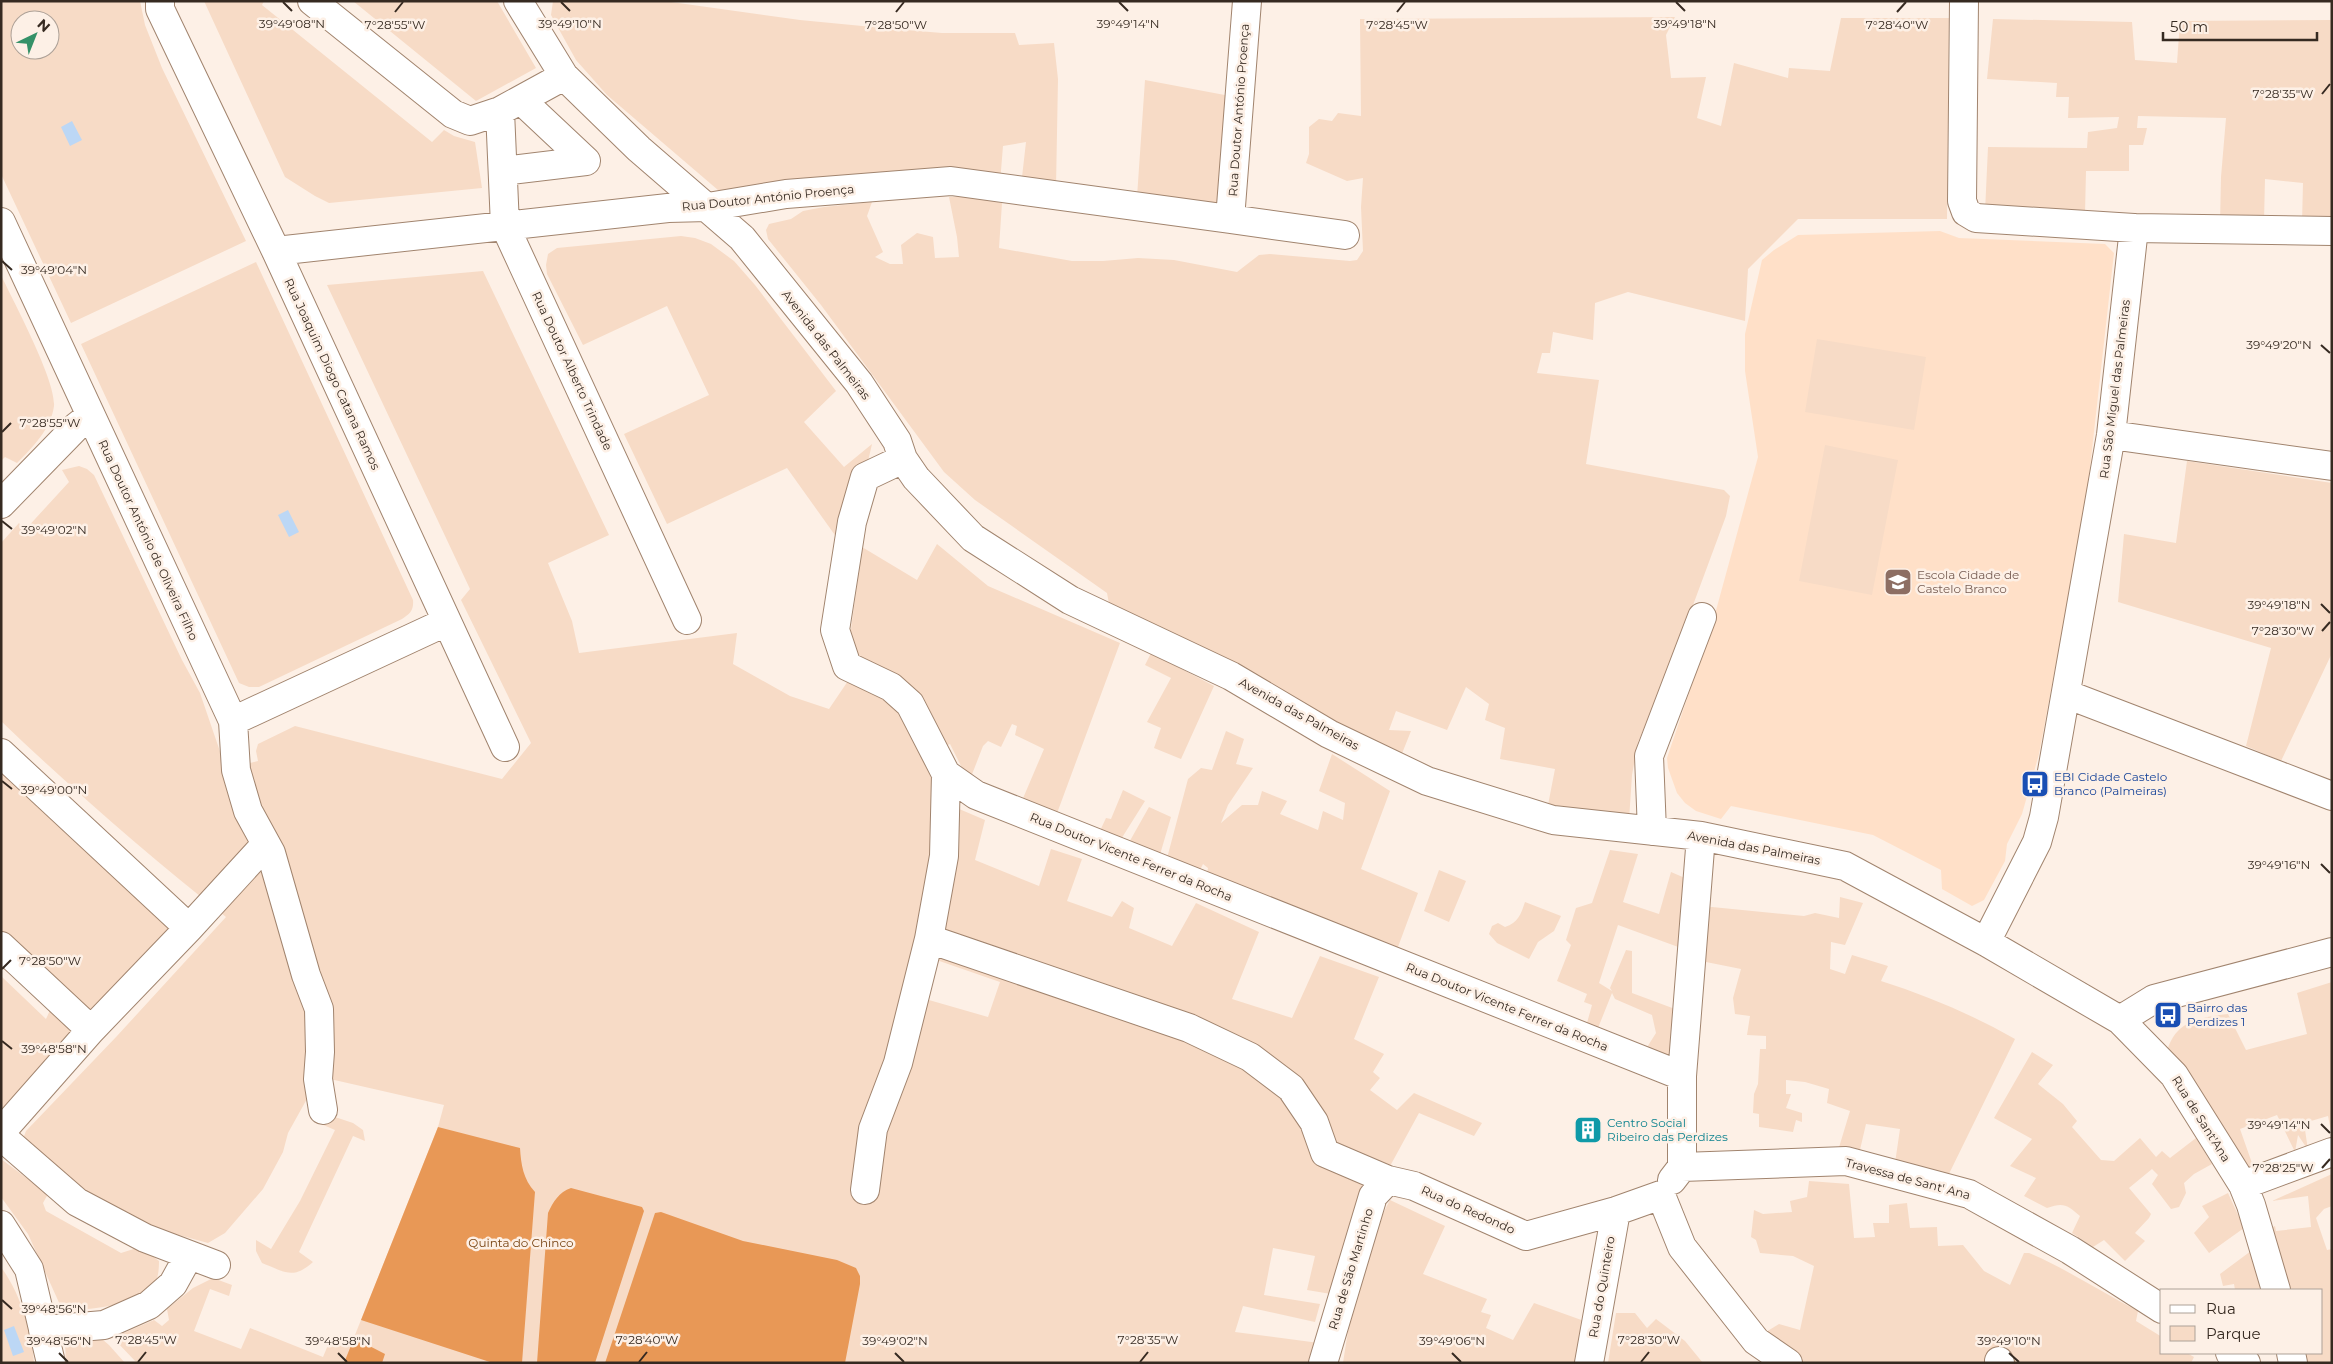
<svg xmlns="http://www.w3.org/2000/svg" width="2333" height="1364" font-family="Montserrat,sans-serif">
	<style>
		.built { fill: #ffe0c8 }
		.green { fill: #f7dbc6; fill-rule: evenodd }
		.forest { fill: #e89856 }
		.water { fill: #bcd7f5 }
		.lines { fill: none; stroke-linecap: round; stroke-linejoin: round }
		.minor-casing { stroke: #a1846e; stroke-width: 30 }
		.minor { stroke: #fff; stroke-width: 28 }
		.ticks { fill: none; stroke: #362a21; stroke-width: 2 }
		.labels { text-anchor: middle; stroke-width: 5; stroke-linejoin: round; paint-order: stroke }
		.street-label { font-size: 12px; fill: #362a21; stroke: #fdf0e6 }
		.education-label { font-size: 12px; fill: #785e54; stroke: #fdf0e6; text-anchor: start }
		.transit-label { font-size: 12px; fill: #164399; stroke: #fdf0e6; text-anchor: start }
		.culture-label { font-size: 12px; fill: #0d838f; stroke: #fdf0e6; text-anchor: start }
		.park-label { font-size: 12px; fill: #7a4615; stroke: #fdf0e6 }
		.ticks-label { font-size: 12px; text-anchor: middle; fill: #362a21; stroke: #fdf0e6; stroke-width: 5; stroke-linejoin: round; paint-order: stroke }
	</style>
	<rect width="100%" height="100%" fill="#fdf0e6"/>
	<!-- built -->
	<path class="built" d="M1940 231 1959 238 2105 244 2114 253 2086 503 2039 754 2022 814 2007 844 2005 861 1984 900 1972 906 1942 889 1941 870 1873 835 1731 806 1721 819 1696 811 1685 803 1677 793 1668 768 1667 758 1712 625 1758 457 1745 371V334L1762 260 1774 250 1798 235Z"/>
	<!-- green -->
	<path class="green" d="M1 1H140L145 25 162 68 246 241 71 323 1 174ZM20 20H50V50H20Z
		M204 1H264L262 5 432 142 444 130 454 136 475 142 482 188 329 203 315 196 285 177Z
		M353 1H497L536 68 476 101Z
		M553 1H664L800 20 883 28 942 33H1015L1019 45 1054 43 1058 79 1056 187 1021 186 1026 142 1003 146 1000 183 732 202 607 95 576 60 551 15Z
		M1675 17 1666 35 1671 78 1706 77 1697 118 1721 126 1734 63 1788 78 1789 68 1830 71 1841 18H1949L1947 219H1798L1748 269 1745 321 1628 292 1595 303 1593 340 1553 332 1550 353H1542L1537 373 1599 380 1586 464 1724 490 1730 496 1726 516 1669 670 1638 742 1632 775 1629 820 1548 805 1555 769 1500 759 1505 728 1485 720 1489 704 1466 687 1447 730 1396 711 1389 730 1411 731 1401 756 1110 609 1107 593 975 500 944 472 821 305 768 239 766 230 769 224 791 219 803 211 824 207 872 202 867 216 883 252 875 257 890 264H903L901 245 917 233 933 237 935 258 959 257 957 237 949 197 969 196 1002 203 999 248 1072 261H1103L1138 258 1174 260 1237 272 1259 255 1270 254 1350 261 1357 260 1363 251 1361 207 1363 178 1347 181 1306 163 1309 154V127L1319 119 1332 121 1338 113 1361 116 1360 19Z
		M1993 19 2132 22 2135 60 2177 63 2180 21 2332 20V224L2302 223 2303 183 2265 179 2264 221 2220 224 2221 177 2226 118 2138 116 2137 128H2147L2143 145H2129V171H2086L2085 214 1985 212 1988 147 2087 148 2088 132 2117 128 2119 117 2068 118 2069 97H2056L2057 83 1987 79Z
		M1145 80 1230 96 1222 207 1137 197Z
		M681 236 695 238 711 244 734 261 755 285 836 391 804 422 844 467 872 444 847 552 787 468 667 524 624 434 709 395 667 306 583 345 547 274 546 265 548 254 557 248Z
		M256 262 413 600C414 610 410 614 402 619L259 687H249L239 683 81 344Z
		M483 271 609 535 548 563 572 621 579 653 737 633 733 664 790 696 829 709 850 678 899 702 928 763 938 800 985 820 975 860 1039 886 1051 849 1082 859 1067 901 1112 917 1122 901 1134 908 1129 928 1172 946 1196 903 1259 932 1232 999 1292 1018 1320 956 1379 977 1354 1039 1384 1054 1373 1072 1380 1078 1370 1090 1397 1110 1414 1093 1482 1123 1474 1136 1419 1113 1389 1168 1343 1296 1307 1290 1315 1256 1273 1248 1264 1295 1320 1304 1315 1322 1243 1306 1235 1332 1319 1343 1311 1356 1310 1363H137L115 1340 119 1335 154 1320 162 1326 169 1320 167 1309 193 1288 213 1278 232 1285 229 1296 210 1289 194 1331 241 1349 250 1328 323 1357 331 1338 351 1345 438 1127 444 1105 330 1079H318L288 1133 283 1152 263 1189 225 1233 208 1243 142 1225 96 1204 21 1144 26 1131 117 1036 226 917C148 855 73 790 1 721V543L19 523 24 531 69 482 62 470 79 466 87 469 94 475 182 660 200 693 226 769 258 761 256 751 258 744 295 726 502 779 531 743 461 600 470 589 327 285ZM925 956 1000 982 988 1017 915 996Z
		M1 275C14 303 56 380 54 406 51 429 32 448 17 463L5 457 1 461Z
		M1817 339 1926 357 1914 430 1805 412Z
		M1825 445 1898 460 1872 595 1799 581Z
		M2187 461 2332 483V653L2281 761 2246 746 2271 648 2118 602 2124 534 2176 543Z
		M937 544 988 586 1120 643 1056 816 1021 803 1044 749 1015 735 1017 726 1012 724 1001 747 988 741 983 746 971 777 963 770 950 744 940 748 848 651 862 547 917 580Z
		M1151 653 1214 686 1181 759 1154 748 1161 728 1147 722 1171 678 1145 665Z
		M1226 731 1244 739 1236 764 1253 768 1228 805 1221 823 1242 805H1258L1262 791 1287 801 1280 814 1318 830 1323 811 1343 820 1345 803 1319 791 1332 754 1390 791 1361 869 1418 893 1395 955 1206 878 1208 868 1203 864 1198 874 1166 862 1188 779 1201 768 1212 770Z
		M1 771 171 931 92 1018 1 933Z
		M1123 790 1145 801 1118 844 1098 835 1106 818 1111 819Z
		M1149 807 1171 817 1159 858 1127 846Z
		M1610 850 1638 854 1623 902 1659 914 1671 872 1685 878 1681 948 1618 925 1599 983 1612 991 1610 988 1626 950 1632 951V993L1675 1009 1670 1046 1674 1060H1639L1656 1033 1652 1015 1615 999 1612 993 1596 1033 1585 1030 1592 1005 1584 1002 1587 994 1557 981 1571 945 1566 940 1576 908 1592 903Z
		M1439 870 1466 881 1449 922 1424 911Z
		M1840 897 1863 903 1845 945 1831 942 1830 969 1845 974 1852 955 1888 966 1881 981C1928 996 1973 1015 2015 1039L1945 1182 1895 1163 1900 1129 1866 1124 1859 1154H1837L1850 1111 1827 1103 1829 1089 1805 1082 1786 1080V1094H1791L1786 1108 1802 1113V1122L1796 1120 1793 1132 1759 1127V1114L1753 1113 1754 1094 1758 1084 1760 1049H1766V1036L1747 1035 1750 1016 1735 1014 1733 998 1741 969 1701 961 1703 908 1712 907 1804 916 1815 913 1839 918Z
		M1525 902 1561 916 1554 931 1538 942 1529 959 1497 943 1489 934 1492 926 1498 923 1505 927C1518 923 1521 914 1525 902Z
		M1 976 46 1019 52 1006 75 1028 1 1121Z
		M2332 982V1136L2328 1116 2304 1123 2308 1150 2298 1135 2295 1152 2279 1167 2244 1169 2166 1055C2174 1021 2197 1018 2228 1014L2246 1050 2307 1034 2297 993ZM2277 1115 2295 1152 2253 1166 2240 1129Z
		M2032 1052 2053 1065 2038 1084 2063 1104 2077 1121 2072 1127 2101 1160 2114 1161 2140 1138 2156 1157 2162 1151 2170 1158 2196 1138 2212 1164 2194 1174 2184 1183 2186 1193 2179 1207 2171 1209 2152 1184 2158 1175 2152 1169 2129 1188 2151 1214 2149 1218 2135 1233 2145 1241 2125 1261 2104 1240 2093 1247 2072 1233 2080 1216C2067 1205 2064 1202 2047 1208L2024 1196 2036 1178 2010 1166 2032 1139 1994 1118Z
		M335 1117 353 1123 363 1130 365 1141 353 1136 299 1252 313 1262C293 1280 285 1272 262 1263L256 1251V1240L271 1249 300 1201 335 1130 321 1124Z
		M1 1159 48 1194 43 1203 46 1211 121 1253 140 1247 159 1261C159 1271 158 1283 150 1290 137 1304 78 1314 61 1307L28 1234 1 1197Z
		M2332 1174V1206L2324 1209 2316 1218 2327 1250 2332 1249V1363H2305L2302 1353H2322V1290H2285L2268 1229 2275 1226 2276 1231 2311 1227 2308 1196 2272 1201Z
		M1809 1181 1849 1184 1854 1238 1875 1237 1873 1223H1889V1205L1907 1203 1910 1228 1937 1227 1938 1246 1963 1245 1984 1271 2010 1285 2024 1253H2029C2067 1269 2101 1292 2138 1311L2136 1321 2162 1337V1353H2187L2194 1357 2191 1363H1784L1761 1335 1779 1324 1800 1330 1814 1266 1793 1256 1760 1253 1756 1240 1751 1237 1754 1210 1763 1214 1792 1212 1790 1201 1807 1197Z
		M2228 1193 2244 1228 2209 1253 2194 1233 2209 1217 2202 1206Z
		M1390 1200 1445 1226 1423 1274 1487 1299 1481 1312 1491 1315 1486 1328 1513 1340 1534 1303 1587 1322 1580 1363H1343C1352 1304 1361 1253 1390 1200Z
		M2251 1251 2261 1290H2235L2234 1284 2223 1286 2220 1274Z
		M1 1267C20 1293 32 1331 34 1363H1Z
		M1616 1313H1635L1647 1328 1656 1319 1685 1341 1703 1363H1608Z
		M96 1334 109 1345 125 1363H66L65 1343 72 1338Z"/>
	<!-- forest -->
	<path class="forest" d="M438 1127 520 1148C521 1164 523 1179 535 1192L522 1363H493L361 1320Z
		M571 1188 642 1207 644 1211 595 1363H537L548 1213C553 1202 559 1192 571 1188Z
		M661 1212 743 1241 837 1260 856 1268 860 1276V1284L845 1363H605L655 1213Z
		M354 1338 385 1354 382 1363H344Z"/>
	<!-- water -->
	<path class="water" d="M72 121 82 140 70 146 61 127Z
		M288 510 299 532 289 537 278 515Z
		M14 1326 24 1352 13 1356 4 1330Z"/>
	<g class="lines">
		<defs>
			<path id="minor" d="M160 1V9L276 251 505 747
				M312 1 453 114 470 121 500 111 564 76
				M518 1 564 76 639 149 742 238 859 383 897 441 903 459 916 478 973 538 1070 600 1231 676 1329 734 1427 781 1553 820 1701 836 1845 866 1986 942 2120 1020 2174 1075 2243 1185 2251 1205 2276 1290
				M1964 1 1962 201 1966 212 1976 218 2134 228 2332 231
				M500 111 505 226 687 620
				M503 171 586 161 521 100
				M1230 219 1345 235
				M1 222 233 721 236 770 248 811 271 853 306 975 319 1009 320 1052 318 1079 323 1110
				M276 251 668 208 708 207 786 194 951 181 1230 219 1247 1
				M2111 435 2332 466
				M903 459 865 477 852 522 835 630 847 666 891 687 910 704 946 774 976 795 1682 1076
				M1 504 76 427 90 416
				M2066 694 2332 796
				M233 721 446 622
				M1 753 189 928 91 1030 1 1132
				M1652 831 1649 756 1702 617
				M189 928 266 844
				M929 939 1189 1028 1250 1057 1291 1088 1314 1122 1325 1153 1388 1180 1414 1186 1526 1236 1616 1211 1661 1195
				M1986 942 2037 842 2044 817 2111 435 2134 228
				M1 946 91 1030
				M2120 1020 2154 999 2332 952
				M1 1136 77 1202 145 1238 216 1265
				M1682 1167 1846 1161 1969 1194 2070 1250 2162 1309
				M1672 1180 1682 1167V1076L1701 836
				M2243 1185 2332 1152
				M865 1190 873 1129 898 1063 929 939 944 856 946 774
				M1661 1195 1682 1247 1756 1341 1788 1363
				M1 1225 29 1269 51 1363
				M43 1330 104 1325 149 1305 173 1284 189 1255
				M2230 1353 2246 1363
				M2291 1353 2293 1363
				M1999 1361 2000 1363
				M1323 1363 1373 1196 1388 1180
				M1589 1363 1616 1211"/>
		</defs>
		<!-- minor casing -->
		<use href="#minor" class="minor-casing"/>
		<!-- minor -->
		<use href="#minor" class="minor"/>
	</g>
	<!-- ticks -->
	<path class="ticks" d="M283 2 292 11M561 2 570 11M1119 2 1128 11M1676 2 1685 11M395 12 403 2M896 12 904 2M1397 12 1405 2M1897 12 1906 2M2322 94 2330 84M2 261 12 270M2321 345 2330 353M2 432 11 423M2 521 12 529M2321 604 2330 613M2322 631 2330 622M2 781 12 789M2321 864 2330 873M2 969 11 960M2 1041 12 1049M2321 1124 2330 1133M2322 1168 2330 1159M2 1300 12 1309M59 1353 68 1362M338 1353 347 1362M895 1353 904 1362M1452 1353 1461 1362M2009 1353 2019 1362M138 1362 146 1352M639 1362 647 1352M1140 1362 1148 1352M1641 1362 1649 1352"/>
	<!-- icons -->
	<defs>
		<symbol id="school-square" viewBox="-11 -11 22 22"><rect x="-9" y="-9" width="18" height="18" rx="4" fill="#8d6e63" stroke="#fdf0e6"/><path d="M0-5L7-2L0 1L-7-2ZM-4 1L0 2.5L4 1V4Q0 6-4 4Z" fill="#fff"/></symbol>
		<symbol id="bus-square" viewBox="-11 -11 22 22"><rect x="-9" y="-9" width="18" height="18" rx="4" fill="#1a4fb4" stroke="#fdf0e6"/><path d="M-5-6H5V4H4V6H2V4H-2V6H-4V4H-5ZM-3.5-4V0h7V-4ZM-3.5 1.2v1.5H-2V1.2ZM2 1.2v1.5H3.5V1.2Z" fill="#fff"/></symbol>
		<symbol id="building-square" viewBox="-11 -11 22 22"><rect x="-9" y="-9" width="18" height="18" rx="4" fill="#0f9aa8" stroke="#fdf0e6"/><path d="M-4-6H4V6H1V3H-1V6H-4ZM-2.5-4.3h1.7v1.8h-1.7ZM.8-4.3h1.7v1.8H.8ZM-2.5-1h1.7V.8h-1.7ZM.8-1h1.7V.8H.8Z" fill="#fff"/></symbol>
	</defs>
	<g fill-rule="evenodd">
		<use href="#school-square" x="1882" y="566" width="32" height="32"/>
		<use href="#bus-square" x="2019" y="768" width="32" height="32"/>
		<use href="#bus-square" x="2152" y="999" width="32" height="32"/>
		<use href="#building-square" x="1572" y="1114" width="32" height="32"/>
	</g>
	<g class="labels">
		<!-- street labels -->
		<g class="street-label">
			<text transform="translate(1239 110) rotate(-86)" y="4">Rua Doutor António Proença</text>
			<text transform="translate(768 198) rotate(-6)" y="4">Rua Doutor António Proença</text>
			<text transform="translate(826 345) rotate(52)" y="4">Avenida das Palmeiras</text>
			<text transform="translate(572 371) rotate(65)" y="4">Rua Doutor Alberto Trindade</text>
			<text transform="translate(332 374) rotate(65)" y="4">Rua Joaquim Diogo Catana Ramos</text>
			<text transform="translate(2115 389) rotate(-83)" y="4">Rua São Miguel das Palmeiras</text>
			<text transform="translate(148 540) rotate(65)" y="4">Rua Doutor António de Oliveira Filho</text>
			<text transform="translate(1299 714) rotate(29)" y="4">Avenida das Palmeiras</text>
			<text transform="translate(1754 848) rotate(11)" y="4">Avenida das Palmeiras</text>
			<text transform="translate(1131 857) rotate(22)" y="4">Rua Doutor Vicente Ferrer da Rocha</text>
			<text transform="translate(1507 1007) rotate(22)" y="4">Rua Doutor Vicente Ferrer da Rocha</text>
			<text transform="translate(2201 1119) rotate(58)" y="4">Rua de Sant'Ana</text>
			<text transform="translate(1908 1179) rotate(15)" y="4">Travessa de Sant' Ana</text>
			<text transform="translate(1468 1210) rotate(24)" y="4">Rua do Redondo</text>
			<text transform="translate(1351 1269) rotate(-73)" y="4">Rua de São Martinho</text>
			<text transform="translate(1602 1287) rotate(-80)" y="4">Rua do Quinteiro</text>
		</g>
		<!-- education labels -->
		<g class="education-label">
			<text x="1917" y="579">Escola Cidade de<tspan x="1917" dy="14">Castelo Branco</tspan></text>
		</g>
		<!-- transit labels -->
		<g class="transit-label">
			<text x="2054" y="781">EBI Cidade Castelo<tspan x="2054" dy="14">Branco (Palmeiras)</tspan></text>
			<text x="2187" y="1012">Bairro das<tspan x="2187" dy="14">Perdizes 1</tspan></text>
		</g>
		<!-- culture labels -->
		<g class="culture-label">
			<text x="1607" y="1127">Centro Social<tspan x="1607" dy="14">Ribeiro das Perdizes</tspan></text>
		</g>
		<!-- park labels -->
		<g class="park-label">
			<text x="521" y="1247">Quinta do Chinco</text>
		</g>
	</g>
	<g class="ticks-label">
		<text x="292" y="28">39°49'08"N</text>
		<text x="570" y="28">39°49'10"N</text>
		<text x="1128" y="28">39°49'14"N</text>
		<text x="1685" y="28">39°49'18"N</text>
		<text x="896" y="29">7°28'50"W</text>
		<text x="1397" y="29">7°28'45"W</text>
		<text x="1897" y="29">7°28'40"W</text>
		<text x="395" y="29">7°28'55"W</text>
		<text x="2283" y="98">7°28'35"W</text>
		<text x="54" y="274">39°49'04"N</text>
		<text x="2279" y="349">39°49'20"N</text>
		<text x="50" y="427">7°28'55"W</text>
		<text x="54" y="534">39°49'02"N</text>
		<text x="2279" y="609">39°49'18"N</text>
		<text x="2283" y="635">7°28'30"W</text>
		<text x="54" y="794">39°49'00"N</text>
		<text x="2279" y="869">39°49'16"N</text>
		<text x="50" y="965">7°28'50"W</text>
		<text x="54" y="1053">39°48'58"N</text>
		<text x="2279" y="1129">39°49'14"N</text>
		<text x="2283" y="1172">7°28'25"W</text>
		<text x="54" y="1313">39°48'56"N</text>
		<text x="146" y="1344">7°28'45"W</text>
		<text x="647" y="1344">7°28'40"W</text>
		<text x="1148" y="1344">7°28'35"W</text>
		<text x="1649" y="1344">7°28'30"W</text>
		<text x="59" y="1345">39°48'56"N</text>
		<text x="338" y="1345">39°48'58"N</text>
		<text x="895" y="1345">39°49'02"N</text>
		<text x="1452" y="1345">39°49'06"N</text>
		<text x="2009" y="1345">39°49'10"N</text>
	</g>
	<!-- border -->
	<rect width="2333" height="1364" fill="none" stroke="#362a21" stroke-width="5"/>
	<!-- legend -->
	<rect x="2160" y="1289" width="162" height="65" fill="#fdf0e6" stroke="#ada197"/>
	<rect x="2170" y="1305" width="25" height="8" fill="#ffffff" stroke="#ada197"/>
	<text x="2206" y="1314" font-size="15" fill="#362a21">Rua</text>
	<rect x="2170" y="1326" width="25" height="15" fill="#f7dbc6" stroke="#ada197"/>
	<text x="2206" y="1339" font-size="15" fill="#362a21">Parque</text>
	<!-- north arrow -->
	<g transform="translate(35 35) rotate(43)"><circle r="24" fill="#fdf0e6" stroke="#ada197"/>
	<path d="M0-4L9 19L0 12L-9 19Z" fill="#349168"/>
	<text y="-8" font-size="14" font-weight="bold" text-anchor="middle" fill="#362a21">N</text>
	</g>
	<!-- scale -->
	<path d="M2163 32v8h154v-8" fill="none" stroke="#362a21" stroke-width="2.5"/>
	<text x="2170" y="32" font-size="15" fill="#362a21" stroke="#fdf0e6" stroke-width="4" paint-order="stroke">50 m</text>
</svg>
